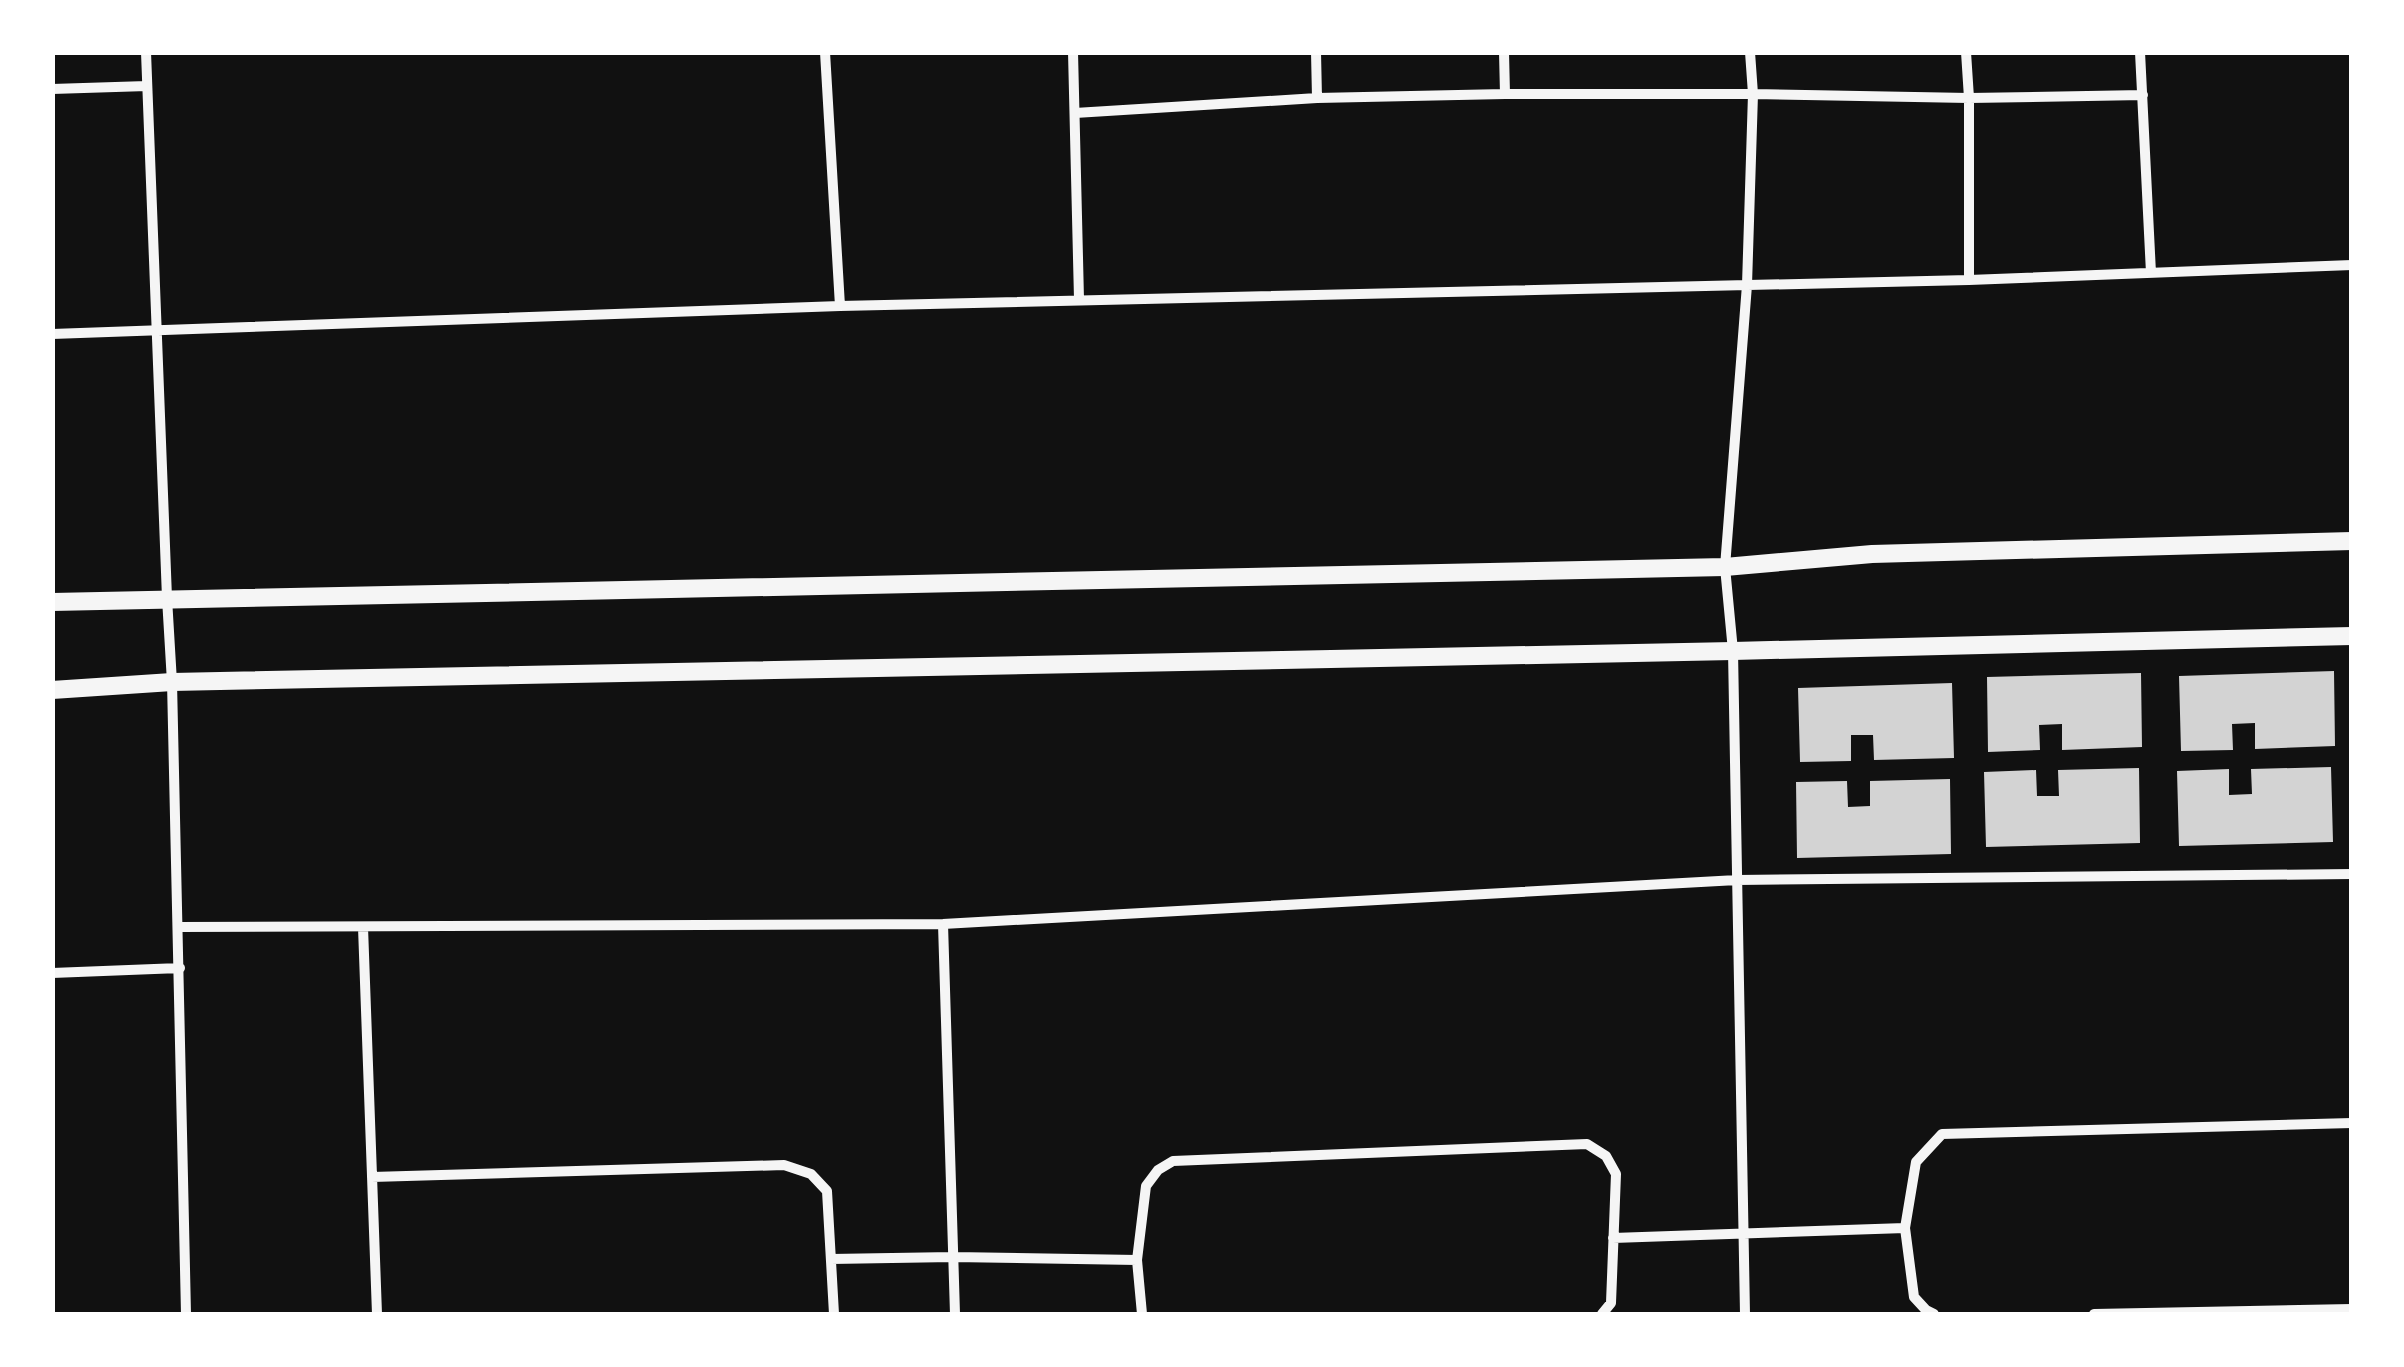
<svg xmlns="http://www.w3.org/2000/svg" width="2404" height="1367" font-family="'Alegreya Sans',sans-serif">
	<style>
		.building { fill: #d3d3d3 }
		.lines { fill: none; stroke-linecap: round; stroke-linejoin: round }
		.minor { stroke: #f5f5f5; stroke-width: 10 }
		.tertiary { stroke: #f5f5f5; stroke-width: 18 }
	</style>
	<rect width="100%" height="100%" fill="#111"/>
	<!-- building -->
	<path class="building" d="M2334 671 2335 746 2255 749V723L2232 724 2233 750 2181 751 2179 676Z
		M2141 673 2142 747 2062 750V724L2039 725 2040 750 1988 752 1987 677Z
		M1952 683 1954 758 1874 760 1873 735H1851V761L1800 762 1798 688Z
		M2331 767 2333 842 2179 846 2177 771 2229 769V795L2252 794 2251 769Z
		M2139 768 2140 843 1986 847 1984 772 2036 770 2037 796H2059L2058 770Z
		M1950 779 1951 854 1797 858 1796 782 1847 781 1848 807 1870 806V781Z"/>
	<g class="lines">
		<!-- minor -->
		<path class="minor" d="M146 52 167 598 172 682 186 1314
			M825 52 840 306
			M1073 52 1079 299
			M1316 52 1317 98 1505 94H1753L1969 98 2143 95
			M1504 52 1505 94
			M1966 52 1969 98V280
			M2140 52 2151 273
			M52 89 147 86
			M1075 113 1317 98
			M52 334 840 306 1969 280 2352 265
			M943 924 955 1314
			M179 927 943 924 1737 880 2352 874
			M363 927 377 1314
			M52 973 180 968
			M372 1177 784 1165 811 1174 827 1191 834 1314
			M1613 1238 1905 1228
			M831 1259 953 1257 1137 1260
			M1142 1314 1137 1260 1146 1186 1158 1170 1173 1161 1587 1144 1606 1156 1616 1174 1611 1303 1602 1314
			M1745 1314 1733 651 1725 567 1747 285 1753 94 1750 52
			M1934 1314 1926 1310 1914 1297 1905 1228 1916 1162 1942 1134 2352 1123
			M2094 1314 2352 1309"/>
		<!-- tertiary -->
		<path class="tertiary" d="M52 602 1725 567 1872 554 2352 541
			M52 690 172 682 1733 651 2352 636"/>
	</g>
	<!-- border -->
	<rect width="2404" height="1367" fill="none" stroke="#ffffff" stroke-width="110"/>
</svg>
